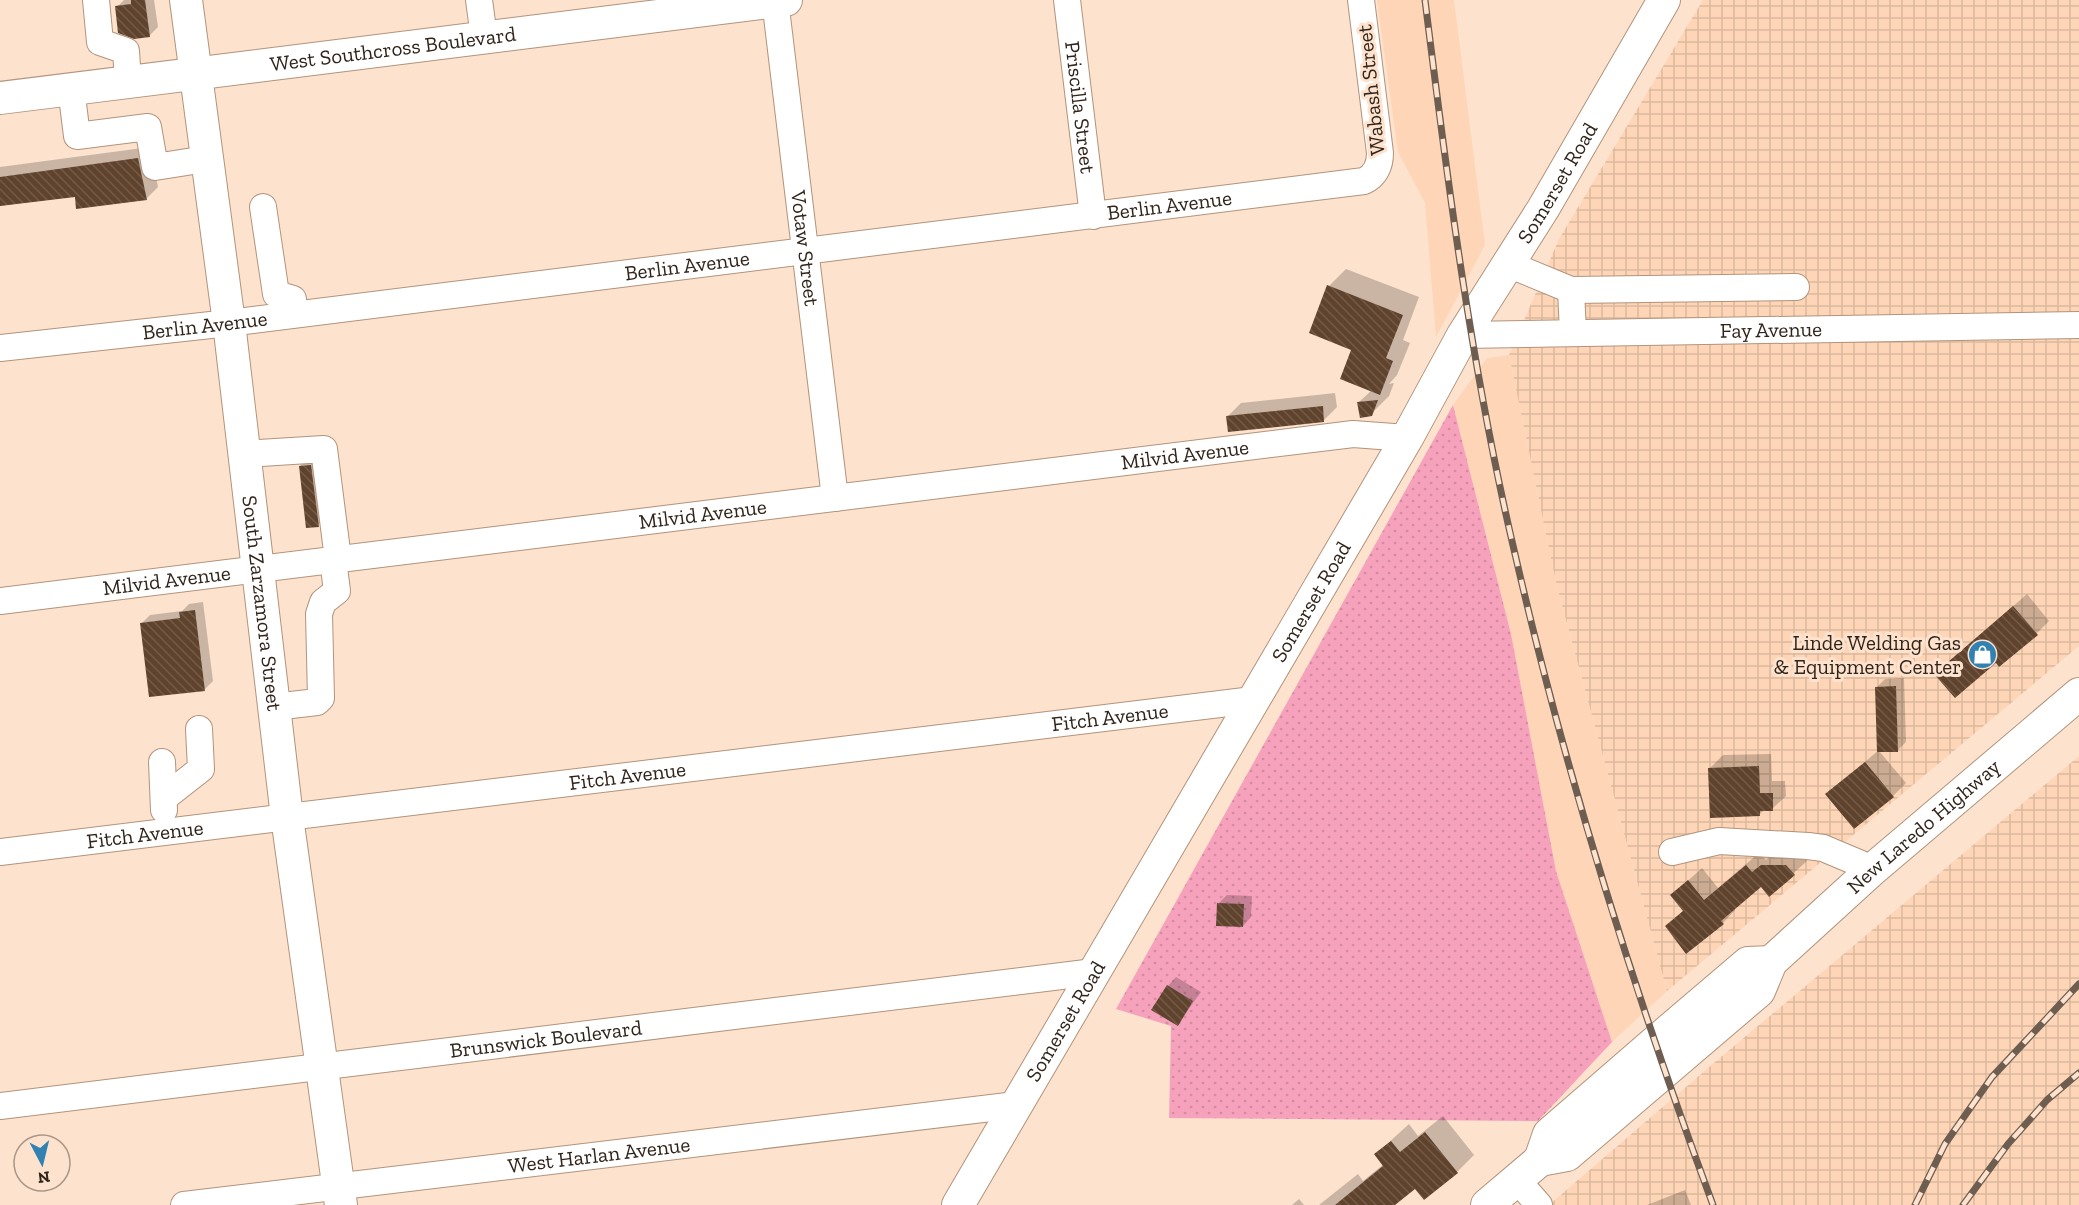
<svg xmlns="http://www.w3.org/2000/svg" width="2079" height="1205" font-family="'Zilla Slab',serif">
	<style>
		.built { fill: #fed6b7 }
		.industrial { fill: url(#industrial-grid) }
		.grass { fill: url(#grass-dots) }
		.shadow { fill: #0003 }
		.building { fill: url(#building-back-hatch) }
		.lines { fill: none; stroke-linecap: round; stroke-linejoin: round }
		.minor-casing { stroke: #b2937b; stroke-width: 28 }
		.major-casing { stroke: #b2937b; stroke-width: 34 }
		.minor { stroke: #fff; stroke-width: 26 }
		.major { stroke: #fff; stroke-width: 32 }
		.rail-casing { stroke: #6e5e51; stroke-width: 7 }
		.rail { stroke: #fde2ce; stroke-width: 4.5; stroke-dasharray: 14; stroke-linecap: butt }
		.labels { text-anchor: middle; stroke-width: 6; stroke-linejoin: round; paint-order: stroke }
		.street-label { font-size: 21px; fill: #30241a; stroke: #fde2ce }
		.poi-label { font-size: 21px; fill: #30241a; stroke: #fde2ce; text-anchor: end }
	</style>
	<defs>
		<pattern id="industrial-grid" width="8" height="8" patternUnits="userSpaceOnUse" patternTransform="scale(1.5)"><rect width="8" height="8" fill="#fed6b7"/><path d="M0 4h8M4 0v8" fill="none" stroke="#dab89d"/></pattern>
		<pattern id="grass-dots" width="8" height="8" patternUnits="userSpaceOnUse" patternTransform="scale(1.5)"><rect width="8" height="8" fill="#f7a2bc"/><path d="M2 2h.1M6 6h.1" fill="none" stroke="#d48ba1" stroke-width="1.8" stroke-linecap="round"/></pattern>
		<pattern id="building-back-hatch" width="6" height="6" patternUnits="userSpaceOnUse" patternTransform="scale(1.5)"><rect width="6" height="6" fill="#5f432d"/><path d="M-1 5l2 2M0 0l6 6M5-1l2 2" fill="none" stroke="#735b49"/></pattern>
	</defs>
	<rect width="100%" height="100%" fill="#fde2ce"/>
	<!-- built -->
	<path class="built" d="M1377 0H1454L1485 245 1436 337 1425 203 1398 152Z
		M1509 355 1557 587 1667 991 1612 1042 1556 871 1511 634 1453 405 1487 358Z"/>
	<!-- industrial -->
	<path class="industrial" d="M1703 0H2079V646L1667 991 1557 587 1509 355 1559 239Z
		M2079 756V1205H1549L1708 1068Z"/>
	<!-- grass -->
	<path class="grass" d="M1453 405 1511 634 1556 871 1612 1042 1538 1121 1169 1118 1171 1026 1116 1009Z"/>
	<!-- shadow -->
	<path class="shadow" d="M124 0H154L158 27 149 36 117 7Z
		M150 147 158 187 146 199 76 195 0 206V167Z
		M1346 269 1419 297 1403 340 1410 343 1397 375 1389 384 1394 383 1389 396 1371 414 1359 402 1372 390 1329 286Z
		M1335 393 1337 407 1324 420 1228 416 1241 403Z
		M313 453 331 512 318 525 300 466Z
		M2027 594 2049 621 2037 633 1996 661 1936 674Z
		M203 602 213 681 204 690 142 623 150 615 182 611 189 604Z
		M1904 678 1906 742 1898 750 1879 751 1906 783 1893 796 1827 794 1879 750 1877 687 1885 679Z
		M1771 754 1772 781H1785L1786 796 1772 809H1765L1759 815 1710 768 1723 755Z
		M1775 852H1799L1807 861 1770 894 1762 885 1734 908 1735 910 1723 923 1667 926 1684 910 1672 895 1702 868 1718 888 1759 853 1766 860Z
		M1227 895 1252 896 1251 917 1243 926 1219 903Z
		M1176 977 1201 992 1178 1024 1168 986Z
		M1443 1116 1474 1155 1457 1172 1415 1187 1393 1205H1319L1358 1174 1363 1181 1384 1164 1376 1154 1409 1124 1418 1136Z
		M1685 1190 1691 1205H1647Z
		M1299 1199 1304 1205H1292Z"/>
	<!-- building -->
	<path class="building" d="M131 0H145L150 37 134 39 118 33 115 6 131 4Z
		M138 158 147 200 76 209 75 197 0 206V177Z
		M1327 285 1403 315 1386 358 1393 361 1380 395 1340 379 1351 350 1309 333Z
		M1378 400 1372 416 1360 418 1357 402Z
		M1323 406 1324 422 1228 432 1226 416Z
		M311 465 319 527 306 528 299 466Z
		M2013 606 2038 635 1999 667 1996 663 1955 698 1934 674Z
		M195 610 205 691 149 697 140 623 180 618 179 612Z
		M1896 686 1898 752H1877L1875 687Z
		M1865 762 1894 797 1854 829 1825 794Z
		M1759 766 1760 793H1773V811H1760V816L1710 818 1708 768Z
		M1746 865 1752 872 1761 865H1786L1795 875 1769 897 1761 887 1721 921 1724 924 1686 954 1665 926 1683 911 1670 895 1688 880 1704 900Z
		M1217 903 1244 904 1243 927 1216 926Z
		M1167 985 1193 1001 1178 1026 1151 1010Z
		M1425 1132 1458 1173 1424 1200 1415 1189 1395 1205H1335L1383 1166 1374 1154 1391 1141 1400 1152Z"/>
	<g class="lines">
		<defs>
			<g id="minor">
				<path d="M96 0 100 42 126 51 128 81"/>
				<path d="M479 0 484 37"/>
				<path id="s1" d="M775 0 835 498"/>
				<path id="s2" d="M1067 0 1093 216"/>
				<path d="M71 88 77 136 148 127 155 167 206 159"/>
				<path d="M263 207 276 294 293 299 294 314"/>
				<path d="M1508 264 1571 290 1796 287"/>
				<path d="M1571 290 1573 333"/>
				<path id="s3" d="M1463 335 2079 325"/>
				<path id="s4" d="M0 348 229 323 1364 181C1375 176 1380 166 1380 153L1361 0"/>
				<path d="M244 454 324 449 338 559"/>
				<path id="s5" d="M0 601 1353 434 1407 438"/>
				<path d="M274 707 317 702 321 698 319 614 323 602 337 591 333 560"/>
				<path d="M162 762 164 810"/>
				<path d="M164 798 201 769 199 729"/>
				<path id="s6" d="M0 852 1253 700"/>
				<path d="M1672 852 1719 841 1808 846 1823 848 1873 869"/>
				<path id="s7" d="M0 1106 1094 972"/>
				<path d="M1517 1180 1539 1205"/>
				<path id="s8" d="M184 1205 1016 1105"/>
			</g>
			<g id="major">
				<path id="s9" d="M186 0 229 323 287 817 341 1205"/>
				<path id="s10" d="M0 98 786 0"/>
				<path d="M1540 1160 1549 1134 1654 1043 1748 963 1771 962"/>
				<path id="s11" d="M958 1205 1407 438 1463 335 1543 209 1664 0"/>
				<path id="s12" d="M1487 1205 1540 1160 1567 1155 1759 991 1771 962 1873 869 2079 694"/>
			</g>
		</defs>
		<!-- minor casing -->
		<use href="#minor" class="minor-casing"/>
		<!-- major casing -->
		<use href="#major" class="major-casing"/>
		<!-- minor -->
		<use href="#minor" class="minor"/>
		<!-- major -->
		<use href="#major" class="major"/>
		<defs>
			<path id="rail" d="M1425 0C1448 186 1472 372 1515 554 1566 776 1634 992 1713 1205
				M1915 1205 1945 1144 1992 1077 2079 984
				M1963 1205 2008 1144 2047 1100 2079 1073"/>
		</defs>
		<!-- rail casing -->
		<use href="#rail" class="rail-casing"/>
		<!-- rail -->
		<use href="#rail" class="rail"/>
	</g>
	<!-- icons -->
	<defs>
		<symbol id="shop-disc" viewBox="-11 -11 22 22"><circle r="9.5" fill="#3181b2" stroke="#fde2ce"/><path d="M-5-2.5h2.3a2.7 3.5 0 0 1 5.4 0H5L5.5 6h-11ZM-1.5-2.5h3a1.5 2.3 0 0 0-3 0Z" fill="#fff"/></symbol>
	</defs>
	<g fill-rule="evenodd">
		<use href="#shop-disc" x="1966" y="638" width="33" height="33"/>
	</g>
	<g class="labels">
		<!-- street labels -->
		<g class="street-label">
			<text dy="7" stroke="none"><textPath href="#s10" startOffset="396">West Southcross Boulevard</textPath></text>
			<text transform="translate(1371 90) rotate(-96)" y="7">Wabash Street</text>
			<text dy="7" stroke="none"><textPath href="#s2" startOffset="108">Priscilla Street</textPath></text>
			<text dy="7" stroke="none"><textPath href="#s11" startOffset="1185">Somerset Road</textPath></text>
			<text dy="7" stroke="none"><textPath href="#s4" startOffset="1178">Berlin Avenue</textPath></text>
			<text dy="7" stroke="none"><textPath href="#s1" startOffset="250">Votaw Street</textPath></text>
			<text dy="7" stroke="none"><textPath href="#s4" startOffset="692">Berlin Avenue</textPath></text>
			<text dy="7" stroke="none"><textPath href="#s4" startOffset="206">Berlin Avenue</textPath></text>
			<text dy="7" stroke="none"><textPath href="#s3" startOffset="308">Fay Avenue</textPath></text>
			<text dy="7" stroke="none"><textPath href="#s5" startOffset="1194">Milvid Avenue</textPath></text>
			<text dy="7" stroke="none"><textPath href="#s5" startOffset="708">Milvid Avenue</textPath></text>
			<text dy="7" stroke="none"><textPath href="#s5" startOffset="168">Milvid Avenue</textPath></text>
			<text dy="7" stroke="none"><textPath href="#s11" startOffset="699">Somerset Road</textPath></text>
			<text dy="7" stroke="none"><textPath href="#s9" startOffset="608">South Zarzamora Street</textPath></text>
			<text dy="7" stroke="none"><textPath href="#s6" startOffset="1118">Fitch Avenue</textPath></text>
			<text dy="7" stroke="none"><textPath href="#s6" startOffset="632">Fitch Avenue</textPath></text>
			<text dy="7" stroke="none"><textPath href="#s12" startOffset="585">New Laredo Highway</textPath></text>
			<text dy="7" stroke="none"><textPath href="#s6" startOffset="146">Fitch Avenue</textPath></text>
			<text dy="7" stroke="none"><textPath href="#s11" startOffset="213">Somerset Road</textPath></text>
			<text dy="7" stroke="none"><textPath href="#s7" startOffset="550">Brunswick Boulevard</textPath></text>
			<text dy="7" stroke="none"><textPath href="#s8" startOffset="418">West Harlan Avenue</textPath></text>
		</g>
		<!-- poi labels -->
		<g class="poi-label">
			<text x="1961" y="650">Linde Welding Gas<tspan x="1961" dy="24">&amp; Equipment Center</tspan></text>
		</g>
	</g>
	<!-- north arrow -->
	<g transform="translate(42 1163) rotate(173)"><circle r="28" fill="#fde2ce" stroke="#ab9686" stroke-width="1.5"/>
	<path d="M0-4.5L10 22L0 15L-10 22Z" fill="#3181b2"/>
	<text y="-9" font-size="16" font-weight="bold" text-anchor="middle" fill="#30241a">N</text>
	</g>
</svg>
